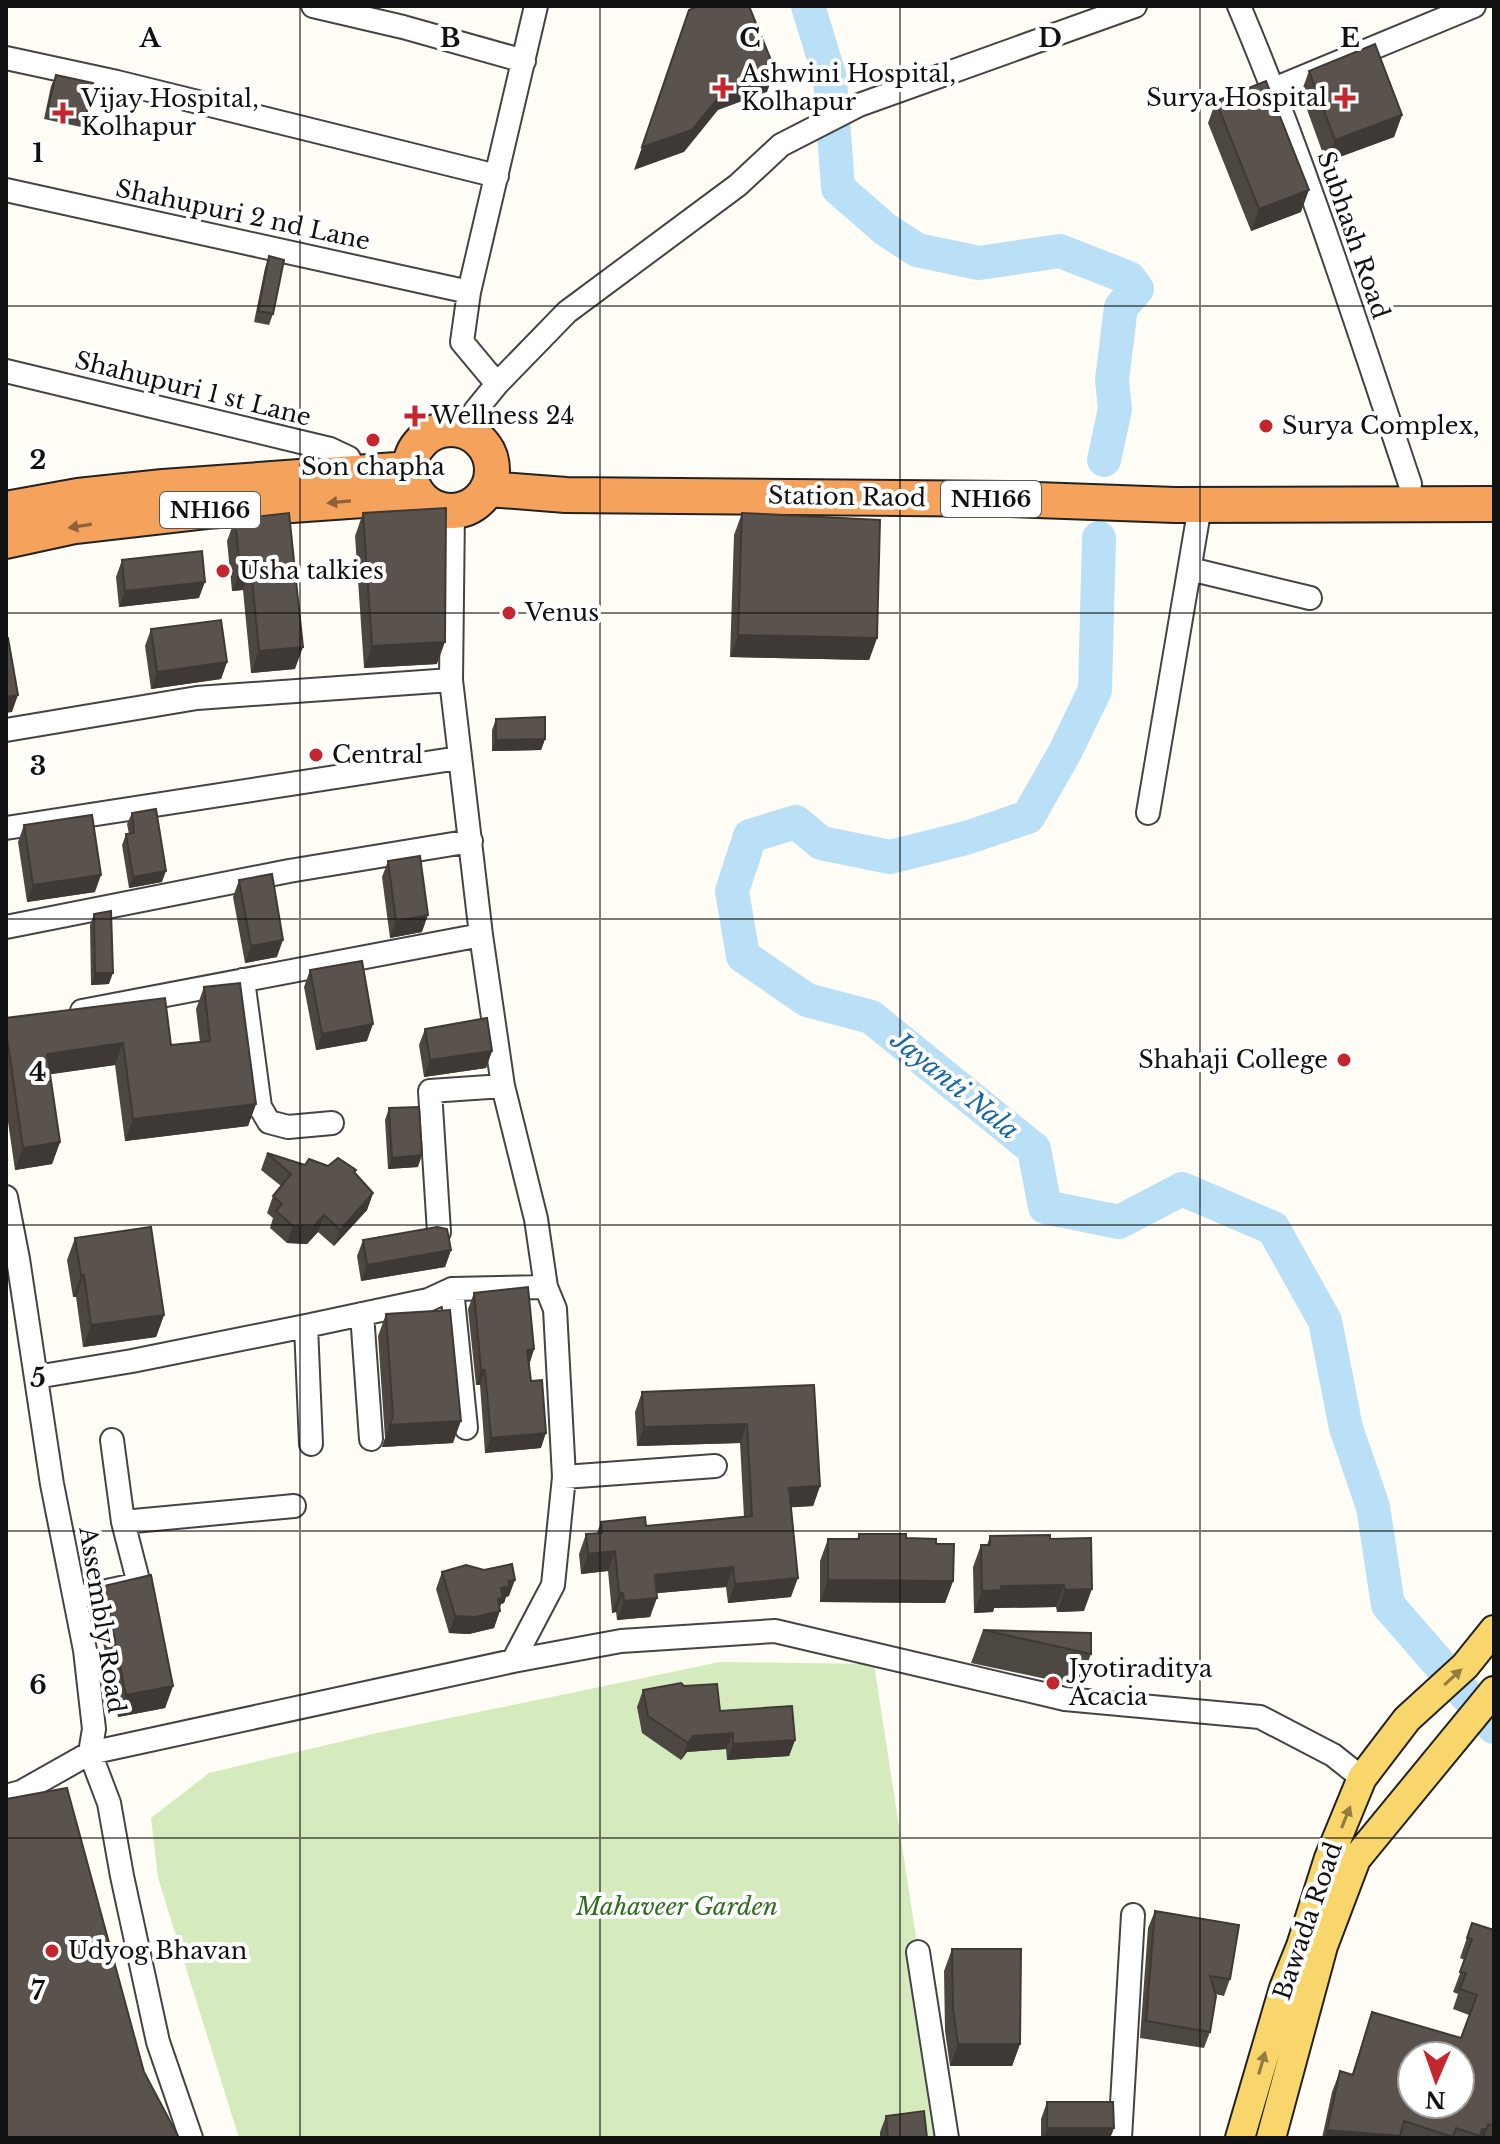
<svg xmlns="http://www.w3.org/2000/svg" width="1500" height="2144" font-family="'Libre Baskerville',serif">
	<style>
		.green { fill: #d5ebbd }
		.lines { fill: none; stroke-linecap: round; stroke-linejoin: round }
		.river { stroke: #b9e0f7; stroke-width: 34 }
		.minor-casing { stroke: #444; stroke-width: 26 }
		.major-casing { stroke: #222; stroke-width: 32 }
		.highway-casing { stroke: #222; stroke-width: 38 }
		.minor { stroke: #fff; stroke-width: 22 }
		.major { stroke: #f9d66b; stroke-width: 28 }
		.highway { stroke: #f5a25d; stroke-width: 34 }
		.wall { fill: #4d4742 }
		.shaded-wall { fill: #3f3936 }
		.building { fill: #5a524d; stroke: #3f3936; stroke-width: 2; fill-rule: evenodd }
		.oneway { fill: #8e613b }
		.oneway2 { fill: #917d42 }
		.grid { fill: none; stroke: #111; stroke-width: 2; stroke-opacity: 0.55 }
		.poi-dot { fill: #c4262e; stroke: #fff; stroke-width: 3 }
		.labels { text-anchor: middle; stroke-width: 8; stroke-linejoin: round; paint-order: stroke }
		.shield { fill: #fff; stroke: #585858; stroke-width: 2 }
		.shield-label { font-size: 22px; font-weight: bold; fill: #111 }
		.poi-label { font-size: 24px; fill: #111; stroke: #fff; text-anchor: start }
		.street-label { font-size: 24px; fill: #111; stroke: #fff }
		.park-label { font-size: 24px; font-style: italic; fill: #2f6b1f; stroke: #fff }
		.water-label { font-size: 26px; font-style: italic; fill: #1768a6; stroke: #fff }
		.grid-label { font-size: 26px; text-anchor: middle; font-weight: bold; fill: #111; stroke: #fff; stroke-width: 8; stroke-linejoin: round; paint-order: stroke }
	</style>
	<rect width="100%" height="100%" fill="#fffdf5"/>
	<!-- green -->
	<path class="green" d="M720 1662 874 1664 947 2138H239L158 1878 151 1818 209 1773 377 1733Z"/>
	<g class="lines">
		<!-- river -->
		<path class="river" d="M808 6 830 78 838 188 885 229 917 250 979 263 1060 251 1129 278 1137 289 1121 307 1112 380 1115 409 1104 460
			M1099 538 1095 690 1065 752 1028 817 966 838 890 857 821 843 796 822 750 836 732 891 743 956 807 1000 871 1017 1034 1149 1045 1207 1119 1222 1182 1189 1273 1228 1325 1321 1346 1428 1373 1507 1388 1605 1494 1727"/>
		<defs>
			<path id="minor" d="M313 6 403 27 524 61
				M1239 6C1305 162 1356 323 1410 484
				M6 58 117 82 497 176
				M1274 89 1474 6
				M6 190 469 292
				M6 371 330 449 349 458 355 474
				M497 384 462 342 469 292 536 6
				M464 431 475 411 497 384 567 312 738 185 781 145 859 105 1135 6
				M1190 569 1310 598
				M6 730 197 698 451 680
				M1148 813 1200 506
				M6 828 459 758
				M6 927 289 871 471 841
				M243 980 260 1107 269 1122 288 1127 332 1123
				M82 1011 481 935 451 680 453 511
				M503 1086 536 1219 546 1287
				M6 1197 18 1259 52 1484 85 1650 94 1729 90 1753 109 1803 122 1876 158 2042 191 2138
				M439 1232 430 1091 503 1086 481 935
				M452 1289 466 1428
				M362 1314 371 1439
				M306 1326 311 1444
				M36 1377 132 1361 306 1326 428 1300 452 1289 546 1287 555 1309 564 1477 553 1585 513 1661
				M564 1477 715 1466
				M123 1522 294 1506
				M75 1598 139 1584 123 1522 112 1440
				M6 1796 21 1792 90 1753 513 1661 621 1641 775 1631 1065 1699 1260 1717 1333 1755 1362 1778
				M918 1952 947 2138
				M1120 2138 1133 1915"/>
			<path id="major" d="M1240 2138 1284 1988 1301 1946 1329 1858 1362 1778 1407 1719 1465 1666 1494 1630
				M1271 2138 1323 1946 1356 1859 1494 1691"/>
			<path id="highway" d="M410 470a41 41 0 1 1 82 0a41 41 0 1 1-82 0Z
				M488 489 566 495 1010 499 1175 505 1494 504
				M6 509 78 496 163 487 410 469
				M6 541 75 526 206 511 391 498 416 493"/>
		</defs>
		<!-- minor casing -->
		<use href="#minor" class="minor-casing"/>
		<!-- major casing -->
		<use href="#major" class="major-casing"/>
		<!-- highway casing -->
		<use href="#highway" class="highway-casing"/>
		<!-- minor -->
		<use href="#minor" class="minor"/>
		<!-- major -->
		<use href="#major" class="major"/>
		<!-- highway -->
		<use href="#highway" class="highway"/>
	</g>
	<!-- wall -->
	<path class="wall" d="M1309 71 1402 115 1394 137 1326 162 1301 93Z
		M56 75 86 116 81 127 44 119 51 86Z
		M1216 101 1301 212 1251 231 1208 123Z
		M269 256 273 314 269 325 254 322 265 268Z
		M363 513 437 664 364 668 355 536Z
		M742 513 877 638 869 660 730 657 734 535Z
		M235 519 295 669 251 673 243 590 232 591 227 541Z
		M122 560 199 598 119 607 116 577Z
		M151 629 227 662 221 679 151 689 145 646Z
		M496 719 545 739 541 750 492 751V730Z
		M132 813 162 882 129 888 122 845 126 834H129L127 824Z
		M24 825 95 892 27 902 18 842Z
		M388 861 422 932 390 938 382 877Z
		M239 880 277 957 245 963 233 897Z
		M94 914 109 984 91 985 90 925Z
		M310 970 367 1041 316 1050 304 987Z
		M204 987 256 1104 248 1126 125 1141 115 1065 50 1074 60 1142 52 1164 15 1170 6 1108V1018L171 1045 200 1042 196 1009Z
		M425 1029 492 1051 486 1068 424 1077 419 1045Z
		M389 1108 418 1167 388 1169 385 1120Z
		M267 1153 305 1165 328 1166 356 1170 355 1174 373 1193 367 1210 334 1246 318 1232 307 1244 287 1243 270 1228 273 1218 267 1213 273 1196 281 1186 261 1170Z
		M75 1238 164 1315 156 1337 83 1347 76 1297H73L67 1260Z
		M363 1240 451 1250 445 1267 361 1281 357 1256Z
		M474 1293 534 1349 529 1365 541 1448 485 1453 480 1385H476L468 1309Z
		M386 1314 453 1443 382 1447 385 1438 378 1336Z
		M814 1385 820 1486 813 1506 791 1507V1597L728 1603 726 1587 657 1593 650 1617 617 1620 616 1612 612 1613 608 1571 581 1574 579 1554 586 1534 597 1533 601 1522 646 1526 744 1517 740 1443 637 1446 635 1412 642 1392Z
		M859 1534 906 1538 936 1544 953 1581 945 1603 820 1602V1561L828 1539H857Z
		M990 1536 1050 1539 1084 1611 1057 1612 1056 1607 994 1608 993 1612 974 1613 973 1567 981 1545H987Z
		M442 1572 509 1596 506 1597 504 1603 501 1604 494 1628 469 1634 449 1633 436 1589Z
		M104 1586 173 1686 165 1708 118 1717 96 1608Z
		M983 1630 1091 1654 1079 1686 971 1663Z
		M684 1686 720 1711 795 1740 789 1756 727 1760 726 1749 687 1752 681 1760 642 1733 637 1707 643 1690Z
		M1155 1911 1230 1979 1224 1996 1215 1994 1210 2032 1204 2048 1140 2038 1148 1928Z
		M1472 1923 1494 1930V2138H1322L1332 2092 1340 2071 1352 2074 1372 2012 1461 2038 1469 2015 1453 2009 1458 1994 1453 1992 1465 1960 1460 1958Z
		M952 1949 1020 2044 1012 2066H950L945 2031 944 1971Z
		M1047 2102 1114 2128 1110 2138H1041V2119Z
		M886 2116 927 2138H880V2132Z"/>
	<!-- shaded-wall -->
	<path class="shaded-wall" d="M775 70 767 92 718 110 684 152 634 170 642 147 726 88Z
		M1402 115 1394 137 1326 162 1335 140Z
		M1309 190 1301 212 1251 231 1259 209Z
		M251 568 243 590 232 591 240 569Z
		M205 582 199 598 119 607 125 591Z
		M738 635 877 638 869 660 730 657Z
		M445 642 437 664 364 668 372 646Z
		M303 647 295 669 251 673 259 651Z
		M227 662 221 679 151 689 157 672Z
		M18 695 12 712 6 713V697Z
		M545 739 541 750 492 751 496 740Z
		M166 871 162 882 129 888 133 877Z
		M101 875 95 892 27 902 33 885Z
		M428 915 422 932 390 938 396 921Z
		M283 940 277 957 245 963 251 946Z
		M95 973H113L109 984 91 985Z
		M373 1024 367 1041 316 1050 322 1034Z
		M123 1043 115 1065 39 1076 47 1054Z
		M492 1051 486 1068 424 1077 430 1060Z
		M256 1104 248 1126 125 1141 133 1119Z
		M60 1142 52 1164 15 1170 23 1148Z
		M422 1155 418 1167 388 1169 392 1158Z
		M373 1193 367 1210 334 1246 340 1230Z
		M324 1215 318 1232 307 1244 287 1243 293 1226Z
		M451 1250 445 1267 361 1281 367 1265Z
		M81 1275H84L76 1297H73Z
		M164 1315 156 1337 83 1347 91 1325Z
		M534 1349 529 1365 527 1350Z
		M481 1370H485L480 1385H476Z
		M461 1421 453 1443 382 1447 390 1425Z
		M747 1424 740 1443 637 1446 644 1427Z
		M546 1433 541 1448 485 1453 491 1438Z
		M820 1486 813 1506 782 1508 789 1488Z
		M615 1551 608 1571 581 1574 588 1554Z
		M733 1567 726 1587 648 1594 655 1575Z
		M798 1578 791 1597 728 1603 735 1584Z
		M515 1580 509 1596 506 1597 504 1603 501 1604 498 1612 500 1611 494 1628 469 1634 449 1633 455 1616 501 1588 508 1581Z
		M828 1580 953 1581 945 1603 820 1602Z
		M1064 1585 1056 1607 994 1608 993 1612 974 1613 982 1591 1001 1586Z
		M1092 1589 1084 1611 1057 1612 1065 1590Z
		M619 1593H623L616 1612 612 1613Z
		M657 1598 650 1617 617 1620 624 1601Z
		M173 1686 165 1708 118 1717 126 1695Z
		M733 1733 726 1749 687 1752 681 1760 688 1743 693 1736Z
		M795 1740 789 1756 727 1760 733 1744Z
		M958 2044H1020L1012 2066H950Z
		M1047 2128H1114L1110 2138H1044Z
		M1482 2129H1487L1484 2138H1479Z
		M1327 2130 1400 2136V2138H1324Z"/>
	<!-- building -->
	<path class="building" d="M698 6H749L775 70 726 88 692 130 642 147 689 10Z
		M1375 44 1402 115 1335 140 1309 71Z
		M56 75 93 83 86 116 48 108Z
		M1266 81 1309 190 1259 209 1216 101Z
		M269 256 284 260 273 314 258 311Z
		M446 508 445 642 372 646 363 513Z
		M289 513 303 647 259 651 251 568 240 569 235 519Z
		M742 513 880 520 877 638 738 635Z
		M202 551 205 582 125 591 122 560Z
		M221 620 227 662 157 672 151 629Z
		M6 638H8L18 695 6 697Z
		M545 717V739L496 740V719Z
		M156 809 166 871 133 877 126 834 134 833 132 813Z
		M92 815 101 875 33 885 24 825Z
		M420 856 428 915 396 921 388 861Z
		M272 874 283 940 251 946 239 880Z
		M111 911 113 973H95L94 914Z
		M362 961 373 1024 322 1034 310 970Z
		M240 983 256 1104 133 1119 123 1043 47 1054 60 1142 23 1148 6 1030V1018L165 998 171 1045 210 1041 204 987Z
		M487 1018 492 1051 430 1060 425 1029Z
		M419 1107 422 1155 392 1158 389 1108Z
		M267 1153 305 1165 309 1159 328 1166 338 1158 356 1170 354 1172 373 1193 340 1230 324 1215 313 1227 293 1226 276 1211 282 1204 273 1196 291 1174Z
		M151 1227 164 1315 91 1325 84 1275H81L75 1238Z
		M437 1227 447 1229 451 1250 367 1265 363 1240Z
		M528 1287 534 1349 527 1350 531 1381 542 1380 546 1433 491 1438 485 1370H481L474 1293Z
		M450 1310 461 1421 390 1425 393 1416 386 1314Z
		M814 1385 820 1486 789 1488 798 1578 735 1584 733 1567 655 1575 657 1598 624 1601 623 1593H619L615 1551 588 1554 586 1534 602 1533 601 1522 645 1517 646 1526 752 1516 747 1424 644 1427 642 1392Z
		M859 1534H906V1538L936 1539V1544H954L953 1581 828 1580V1539H859Z
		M1050 1535V1539L1091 1538 1092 1589 1065 1590 1064 1585 1001 1586V1590L982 1591 981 1545H990V1536Z
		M512 1564 515 1580 508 1581 510 1586 501 1588 503 1597 498 1599 500 1611 475 1617 455 1616 442 1572 466 1565 484 1570Z
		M151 1575 173 1686 126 1695 104 1586Z
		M983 1630 1091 1633V1654Z
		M681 1683 684 1686 717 1684 720 1711 792 1706 795 1740 733 1744V1733L693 1736 688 1743 648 1716 643 1690Z
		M67 1788 144 2072 179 2138H6V1799Z
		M1155 1911 1239 1925 1230 1979 1210 1976 1216 1996 1210 2032 1146 2021Z
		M1472 1923 1494 1930V2126L1488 2124 1487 2129H1482L1480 2136 1456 2128 1453 2137 1404 2121 1400 2136 1327 2130 1340 2071 1353 2075 1372 2012 1461 2038 1477 1995 1460 1989 1466 1973 1460 1972 1472 1939 1467 1938ZM1412 2056H1460V2104H1412Z
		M952 1949H1021L1020 2044H958L953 2009Z
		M1047 2102H1113L1114 2128H1047Z
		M924 2111 927 2138H888L886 2116Z"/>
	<!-- one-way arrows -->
	<defs><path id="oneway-solid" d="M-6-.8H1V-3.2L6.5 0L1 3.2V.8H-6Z" transform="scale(2)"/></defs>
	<g class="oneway">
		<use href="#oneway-solid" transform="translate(339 502) rotate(175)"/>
		<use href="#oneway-solid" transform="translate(80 526) rotate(171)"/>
	</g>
	<g class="oneway2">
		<use href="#oneway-solid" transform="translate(1453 1677) rotate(-43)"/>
		<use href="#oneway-solid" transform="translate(1346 1817) rotate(-68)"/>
		<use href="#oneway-solid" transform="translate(1262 2063) rotate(-74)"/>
	</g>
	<!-- grid -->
	<path class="grid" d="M300 6V2138M600 6V2138M900 6V2138M1200 6V2138M6 306H1494M6 613H1494M6 919H1494M6 1225H1494M6 1531H1494M6 1838H1494"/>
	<!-- markers -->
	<g class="poi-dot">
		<path d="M719 76h8v8h8v8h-8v8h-8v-8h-8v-8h8z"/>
		<path d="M1341 86h8v8h8v8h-8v8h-8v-8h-8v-8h8z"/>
		<path d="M59 101h8v8h8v8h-8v8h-8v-8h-8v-8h8z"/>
		<path d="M411 404h8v8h8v8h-8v8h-8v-8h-8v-8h8z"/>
		<circle cx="1266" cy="426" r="8"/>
		<circle cx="373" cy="440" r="8"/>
		<circle cx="223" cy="571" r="8"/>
		<circle cx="509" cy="613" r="8"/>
		<circle cx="316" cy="755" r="8"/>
		<circle cx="1344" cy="1060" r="8"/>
		<circle cx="1053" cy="1683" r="8"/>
		<circle cx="52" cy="1951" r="8"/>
	</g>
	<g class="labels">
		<!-- shield labels -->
		<g class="shield">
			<rect x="941" y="481" width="100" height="36" rx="6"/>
			<rect x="160" y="492" width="100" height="36" rx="6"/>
		</g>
		<g class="shield-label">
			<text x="991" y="507">NH166</text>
			<text x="210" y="518">NH166</text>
		</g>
		<!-- poi labels -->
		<g class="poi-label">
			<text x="741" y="82">Ashwini Hospital,<tspan x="741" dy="28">Kolhapur</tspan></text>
			<text x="1327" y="106" text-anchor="end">Surya Hospital</text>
			<text x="81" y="107">Vijay Hospital,<tspan x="81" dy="28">Kolhapur</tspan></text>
			<text x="431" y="424">Wellness 24</text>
			<text x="1282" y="434">Surya Complex,</text>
			<text x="373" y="475" text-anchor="middle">Son chapha</text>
			<text x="239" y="579">Usha talkies</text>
			<text x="525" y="621">Venus</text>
			<text x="332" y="763">Central</text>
			<text x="1328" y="1068" text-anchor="end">Shahaji College</text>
			<text x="1069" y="1677">Jyotiraditya<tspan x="1069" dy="28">Acacia</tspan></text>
			<text x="68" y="1959">Udyog Bhavan</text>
		</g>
		<!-- street labels -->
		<g class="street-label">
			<text transform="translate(243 215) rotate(12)" y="8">Shahupuri 2 nd Lane</text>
			<text transform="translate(1353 235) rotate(71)" y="8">Subhash Road</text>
			<text transform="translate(193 389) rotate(14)" y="8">Shahupuri 1 st Lane</text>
			<text transform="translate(847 497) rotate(1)" y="8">Station Raod</text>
			<text transform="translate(102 1620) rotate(81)" y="8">Assembly Road</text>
			<text transform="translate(1308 1921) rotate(-71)" y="8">Bawada Road</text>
		</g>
		<!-- park labels -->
		<g class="park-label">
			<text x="677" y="1915">Mahaveer Garden</text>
		</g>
		<!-- water labels -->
		<g class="water-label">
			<text transform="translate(955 1085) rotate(39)" y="9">Jayanti Nala</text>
		</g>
	</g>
	<g class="grid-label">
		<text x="150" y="47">A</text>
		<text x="450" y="47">B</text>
		<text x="750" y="47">C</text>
		<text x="1050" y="47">D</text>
		<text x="1350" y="47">E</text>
		<text x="38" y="162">1</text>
		<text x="38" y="469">2</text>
		<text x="38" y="775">3</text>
		<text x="38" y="1081">4</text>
		<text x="38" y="1387">5</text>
		<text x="38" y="1694">6</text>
		<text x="38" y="2000">7</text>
	</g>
	<!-- border -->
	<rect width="1500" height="2144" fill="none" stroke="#111111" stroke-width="16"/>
	<!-- north arrow -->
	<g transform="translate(1436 2080) rotate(182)"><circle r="38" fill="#ffffff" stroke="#a0a0a0" stroke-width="2"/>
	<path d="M0-6L14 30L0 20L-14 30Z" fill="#c4262e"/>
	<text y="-12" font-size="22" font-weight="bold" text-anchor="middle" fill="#111111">N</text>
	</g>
</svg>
